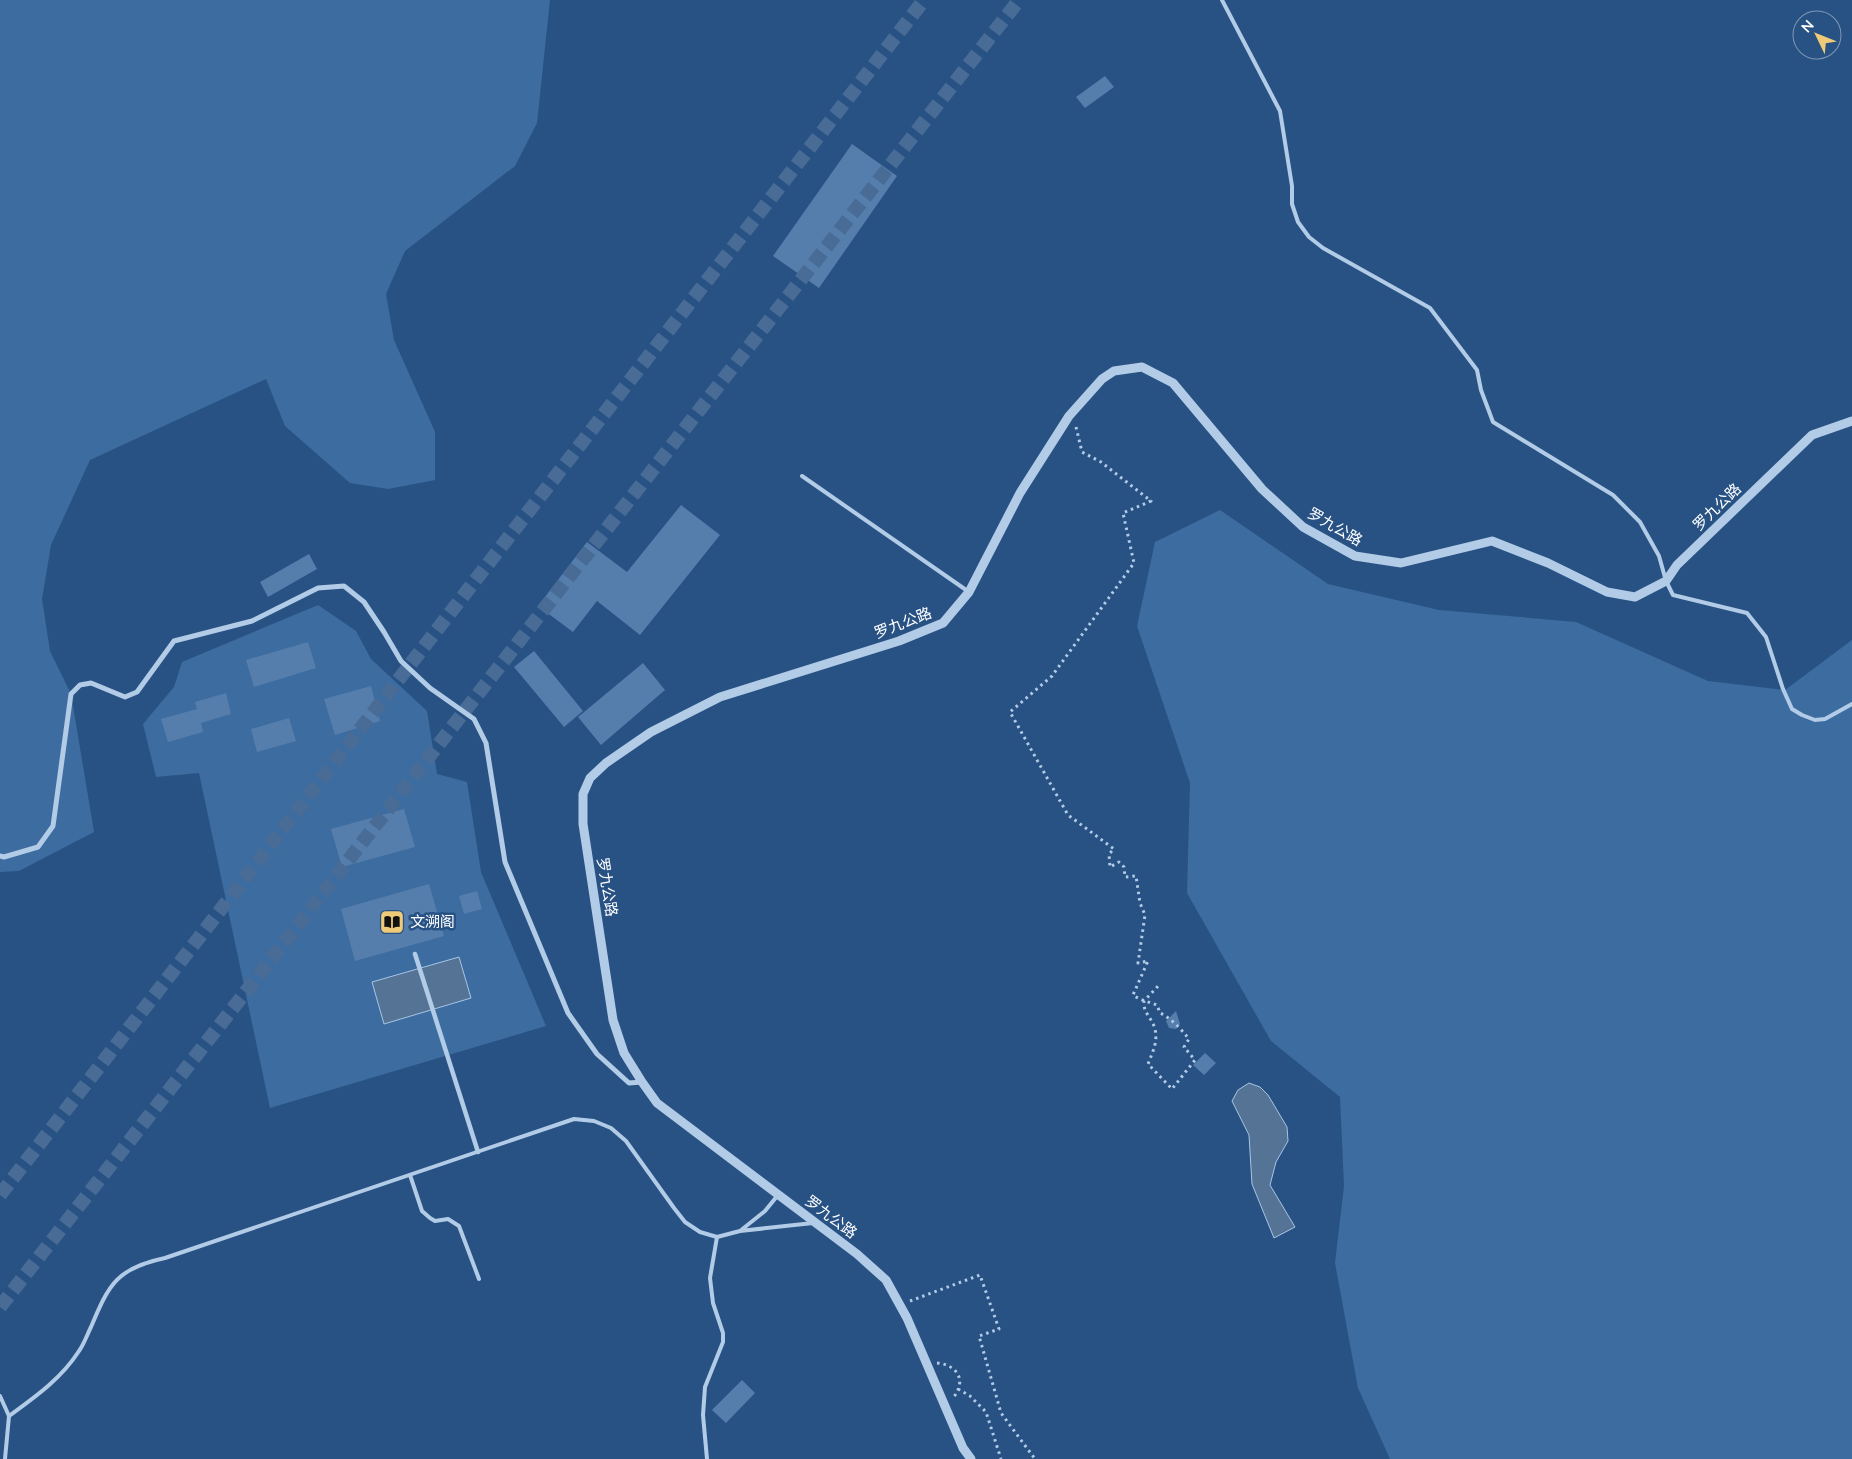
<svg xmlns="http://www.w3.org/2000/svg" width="1852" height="1459" font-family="Mulish,'Noto Sans SC',sans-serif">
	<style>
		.green { fill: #3d6ca0 }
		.water { fill: #557395; stroke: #a6c6e7 }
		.building { fill: #557ead }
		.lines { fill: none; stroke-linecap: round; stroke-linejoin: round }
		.trunk-tunnel { stroke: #486c96; stroke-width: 14; stroke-dasharray: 14 7; stroke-linecap: butt }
		.path { stroke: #b2cbe7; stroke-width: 3; stroke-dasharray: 2.5 4; stroke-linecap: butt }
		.service { stroke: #b2cbe7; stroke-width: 4 }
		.pedestrian { stroke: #b2cbe7; stroke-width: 4.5 }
		.minor { stroke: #b2cbe7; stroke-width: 5 }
		.tertiary { stroke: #b2cbe7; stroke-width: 9 }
		.labels { text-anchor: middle; stroke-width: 5; stroke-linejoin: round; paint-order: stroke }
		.street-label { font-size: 15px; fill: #fff; stroke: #285284 }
		.poi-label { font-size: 15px; fill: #fff; stroke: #285284; text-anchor: start }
	</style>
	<rect width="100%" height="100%" fill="#285284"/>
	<!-- green -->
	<path class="green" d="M0 0H550L537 123 515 166 405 251 386 294 394 340 435 432V480L388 489 350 483 285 426 266 379 90 460 51 545 42 599 50 651 71 694 94 832 19 871 0 872Z
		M1220 510 1328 584 1439 610 1576 622 1708 681 1785 690 1852 640V1459H1390L1358 1388 1335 1263 1344 1186 1340 1097 1271 1041 1187 893 1190 783 1137 626 1155 542Z
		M318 605 356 631 371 659 427 711 437 774 467 782 481 872 546 1026 270 1108 199 773 156 777 143 724 174 687 182 662Z"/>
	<!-- water -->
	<path class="water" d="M459 957 471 998 384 1024 372 982Z
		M1249 1083 1260 1087 1268 1095 1287 1127 1288 1141 1276 1162 1270 1185 1295 1227 1274 1238 1252 1184 1249 1135 1232 1101 1238 1090Z"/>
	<!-- building -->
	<path class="building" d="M1105 76 1114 87 1085 108 1076 97Z
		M852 144 897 176 819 288 773 256Z
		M681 505 720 535 640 635 597 601 573 632 538 606 587 542 627 572Z
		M309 554 317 569 268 597 260 582Z
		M308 642 316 668 254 687 246 660Z
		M534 651 583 711 564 727 514 667Z
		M643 663 665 690 601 745 578 717Z
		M371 686 380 721 335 735 324 699Z
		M226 693 231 714 201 723 203 732 168 742 161 719 197 709 195 702Z
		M289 718 296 741 257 752 251 729Z
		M404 809 415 847 342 867 331 829Z
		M429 884 444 936 355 961 341 909Z
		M477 891 482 909 464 914 459 896Z
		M1176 1011 1180 1024 1176 1029 1169 1028 1166 1021Z
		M1205 1053 1216 1063 1204 1075 1193 1065Z
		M742 1380 755 1393 726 1423 712 1410Z"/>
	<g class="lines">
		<!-- trunk-tunnel -->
		<path class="trunk-tunnel" d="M0 1195 924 0
			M0 1307 1019 0"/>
		<!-- path -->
		<path class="path" d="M1076 427 1082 452 1101 462 1151 501 1123 513 1134 563 1052 676 1010 712 1068 815 1114 849 1109 854 1110 867 1119 862 1124 867 1125 877 1136 876 1140 903 1145 915 1138 963 1148 961 1133 995C1140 1000 1149 1002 1157 1005L1160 1013C1171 1018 1181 1029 1189 1039L1184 1047 1195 1060 1172 1089 1148 1064C1153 1051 1159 1040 1154 1026 1150 1016 1143 1012 1144 1001L1160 984
			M910 1301 980 1275 999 1329 979 1336 1001 1413 1035 1459
			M937 1363C958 1365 967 1381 953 1398
			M958 1389 970 1396 986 1412 1001 1459"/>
		<!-- service -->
		<path class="service" d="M1222 0 1280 111 1292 186V204L1298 222 1309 237 1323 248 1430 308 1477 370 1481 390 1493 422 1613 495 1640 522 1659 556 1666 581 1673 595 1747 613 1766 637 1783 689 1792 709 1802 715 1815 720 1825 719 1852 704
			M802 476 969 592
			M410 1175 422 1211 430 1218 435 1221 448 1219 459 1226 479 1279
			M740 1231 765 1211 778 1195
			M0 1396 9 1416 5 1459
			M9 1416C35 1397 61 1379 79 1351 84 1344 87 1335 91 1327 109 1284 117 1268 165 1258L574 1119 594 1121 611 1128 626 1141 674 1208 685 1222 700 1232 717 1237 740 1231 813 1223
			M707 1459 703 1415 705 1387 723 1342V1333L713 1303 710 1278 717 1237"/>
		<!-- pedestrian -->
		<path class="pedestrian" d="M415 954 478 1152"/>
		<!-- minor -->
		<path class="minor" d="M0 856 4 857 38 847 53 826 71 694 80 685 91 683 125 697 137 692 174 641 252 621 318 588 344 586 364 602 384 632 401 661 430 688 474 719 486 743 505 862 568 1013 597 1054 629 1083 642 1082"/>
		<!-- tertiary -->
		<path class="tertiary" d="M971 1459 963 1448 907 1318 886 1280 857 1254 657 1103 642 1082 624 1053 613 1020 583 824V794L590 778 606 763 651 732 720 697 899 641 943 623 969 592 1020 493 1069 416 1102 379 1114 371 1142 367 1173 383 1262 489 1303 527 1355 556 1401 563 1492 541 1548 563 1607 592 1635 597 1666 581 1677 565 1812 435 1852 421"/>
	</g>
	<!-- icons -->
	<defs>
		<symbol id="library-square" viewBox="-11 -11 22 22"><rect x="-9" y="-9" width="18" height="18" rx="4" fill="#efca78" stroke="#285284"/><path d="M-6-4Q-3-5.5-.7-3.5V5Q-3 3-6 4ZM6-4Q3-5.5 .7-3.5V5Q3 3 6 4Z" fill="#111"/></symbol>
	</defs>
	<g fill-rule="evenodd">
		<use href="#library-square" x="378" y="908" width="28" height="28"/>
	</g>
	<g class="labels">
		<!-- street labels -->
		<g class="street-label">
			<text transform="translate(1717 507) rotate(-44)" y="5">罗九公路</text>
			<text transform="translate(1335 527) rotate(30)" y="5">罗九公路</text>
			<text transform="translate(903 623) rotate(-21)" y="5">罗九公路</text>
			<text transform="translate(607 887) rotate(81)" y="5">罗九公路</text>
			<text transform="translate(831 1217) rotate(37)" y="5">罗九公路</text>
		</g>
		<!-- poi labels -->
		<g class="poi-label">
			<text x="410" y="927">文溯阁</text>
		</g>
	</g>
	<!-- north arrow -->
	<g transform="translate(1817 35) rotate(313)"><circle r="24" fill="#285284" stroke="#7e97b5"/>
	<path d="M0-4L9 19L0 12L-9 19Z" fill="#efca78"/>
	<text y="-8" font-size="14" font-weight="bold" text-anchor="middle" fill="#ffffff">N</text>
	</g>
</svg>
